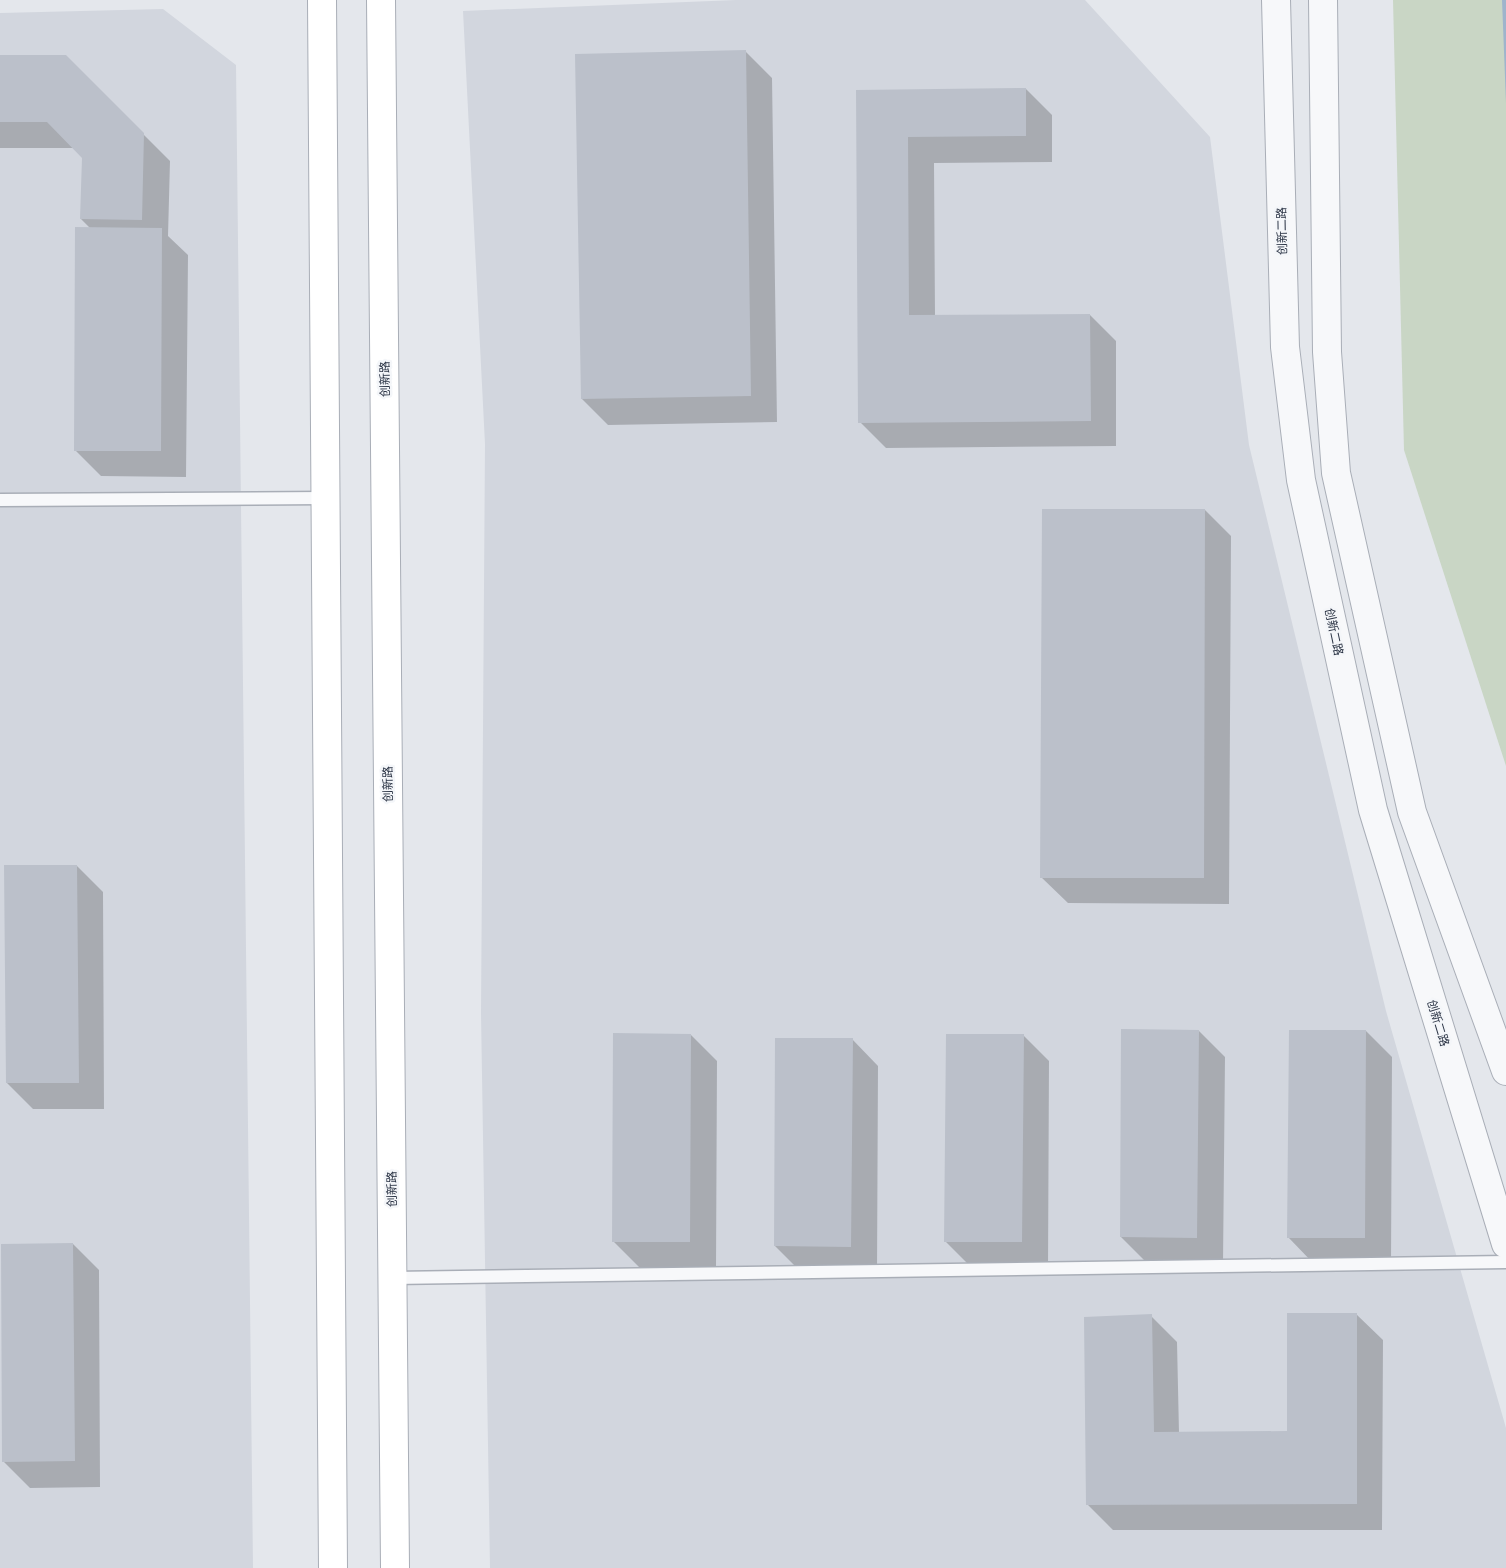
<svg xmlns="http://www.w3.org/2000/svg" width="1506" height="1568" font-family="'Titillium Web','Noto Sans SC',sans-serif">
	<style>
		.built { fill: #d2d6de }
		.green { fill: #c9d6c5 }
		.water { fill: #9fb4cc }
		.shadow { fill: #0003 }
		.building { fill: #bbc0ca }
		.lines { fill: none; stroke-linecap: round; stroke-linejoin: round }
		.service-casing { stroke: #a9aeb7; stroke-width: 15 }
		.tertiary-casing { stroke: #a9aeb7; stroke-width: 30 }
		.secondary-casing { stroke: #a9aeb7; stroke-width: 30 }
		.service { stroke: #f7f8fa; stroke-width: 12 }
		.tertiary { stroke: #f7f8fa; stroke-width: 28 }
		.secondary { stroke: #fff; stroke-width: 28 }
		.labels { text-anchor: middle; stroke-width: 5; stroke-linejoin: round; paint-order: stroke }
		.street-label { font-size: 12px; fill: #2b3445; stroke: #f4f6f9 }
	</style>
	<rect width="100%" height="100%" fill="#e4e7ec"/>
	<!-- built -->
	<path class="built" d="M736 0H1085L1210 137 1249 445 1386 1011 1506 1428V1568H490L481 1013 485 444 463 11Z
		M163 9 236 65 253 1568H0V13Z"/>
	<!-- green -->
	<path class="green" d="M1393 0H1506V766L1404 450Z"/>
	<!-- water -->
	<path class="water" d="M1502 0H1506V103Z"/>
	<!-- shadow -->
	<path class="shadow" d="M746 52 772 78 777 422 608 425 582 399Z
		M0 56H65L170 161 168 236 188 255 186 477 101 476 75 450 91 229 81 219 83 158 74 148H0Z
		M1026 89 1052 115V162L934 163 935 316 1090 315 1116 341V446L886 448 860 422 857 91Z
		M1205 510 1231 536 1229 904 1068 903 1041 877Z
		M77 866 103 892 104 1109H33L7 1083Z
		M1199 1031 1225 1057 1223 1263H1147L1121 1237Z
		M1366 1031 1392 1057 1391 1264H1314L1288 1237Z
		M691 1035 717 1061 716 1268 639 1267 613 1241Z
		M1023 1035 1049 1061 1048 1268 971 1267 945 1241Z
		M852 1039 878 1066 877 1272H801L775 1246Z
		M73 1244 99 1270 100 1487 30 1488 3 1461Z
		M1356 1314 1383 1340 1382 1530H1113L1087 1504 1151 1316 1177 1342 1179 1433 1288 1432Z"/>
	<!-- building -->
	<path class="building" d="M746 50 751 396 581 399 575 54Z
		M0 55H66L144 133 142 220 80 219 82 158 47 122H0Z
		M1026 88V136L908 137 909 315 1090 314 1091 421 858 423 856 90Z
		M75 227 162 228 161 451H74Z
		M1042 509H1205L1204 878H1040Z
		M4 865H77L79 1083H6Z
		M1121 1029 1199 1030 1197 1238 1120 1237Z
		M1289 1030H1366L1365 1238H1287Z
		M613 1033 691 1034 690 1242H612Z
		M946 1034H1024L1022 1242H944Z
		M775 1038H853L851 1247 774 1246Z
		M73 1243 75 1461 2 1462 1 1244Z
		M1287 1313H1357V1504L1086 1505 1084 1317 1152 1314 1154 1432 1287 1431Z"/>
	<g class="lines">
		<defs>
			<path id="service" d="M0 500 324 498
				M393 1278 1506 1262"/>
			<path id="tertiary" d="M1276 0 1285 347 1301 480 1373 810 1506 1244
				M1323 0 1327 352 1336 473 1412 812 1506 1071"/>
			<path id="secondary" d="M322 0 333 1568
				M381 0 395 1568"/>
		</defs>
		<!-- service casing -->
		<use href="#service" class="service-casing"/>
		<!-- tertiary casing -->
		<use href="#tertiary" class="tertiary-casing"/>
		<!-- secondary casing -->
		<use href="#secondary" class="secondary-casing"/>
		<!-- service -->
		<use href="#service" class="service"/>
		<!-- tertiary -->
		<use href="#tertiary" class="tertiary"/>
		<!-- secondary -->
		<use href="#secondary" class="secondary"/>
	</g>
	<g class="labels">
		<!-- street labels -->
		<g class="street-label">
			<text transform="translate(1282 231) rotate(-91)" y="4">创新二路</text>
			<text transform="translate(385 379) rotate(-91)" y="4">创新路</text>
			<text transform="translate(1334 632) rotate(78)" y="4">创新二路</text>
			<text transform="translate(388 784) rotate(-91)" y="4">创新路</text>
			<text transform="translate(1438 1023) rotate(73)" y="4">创新二路</text>
			<text transform="translate(392 1189) rotate(-91)" y="4">创新路</text>
		</g>
	</g>
</svg>
